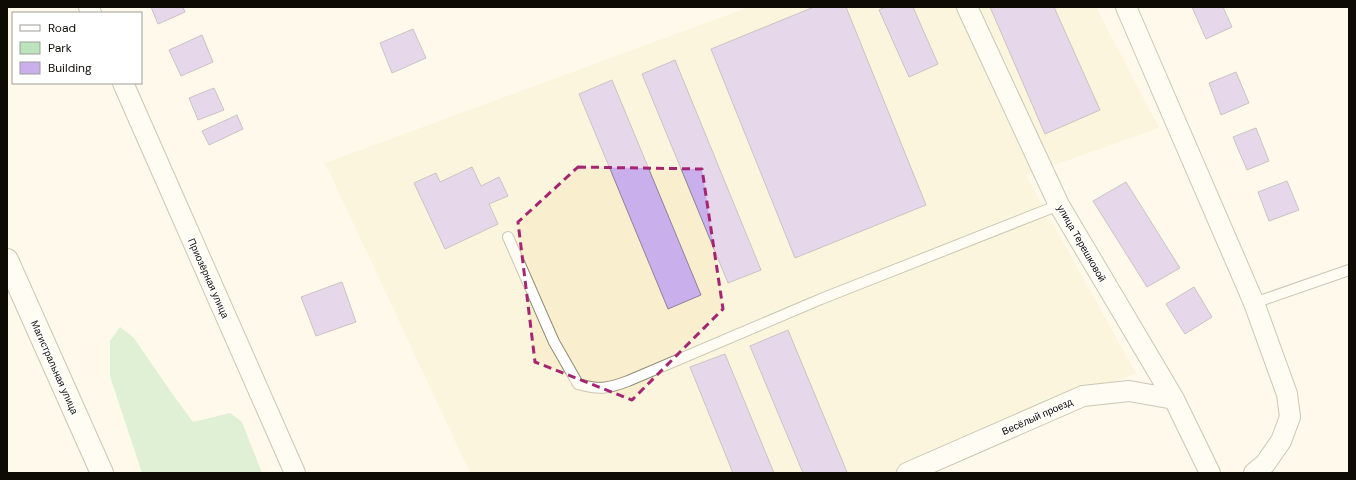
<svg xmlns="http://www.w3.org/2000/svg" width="1356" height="480" font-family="'DM Sans',sans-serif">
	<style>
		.built { fill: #f9efce }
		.green { fill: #bbe4bd }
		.building { fill: #c9afec; stroke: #8b8298 }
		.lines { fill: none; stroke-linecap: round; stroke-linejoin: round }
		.lane-casing { stroke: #918a73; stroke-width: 12 }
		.street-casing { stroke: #918a73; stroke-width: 22 }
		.secondary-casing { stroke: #918a73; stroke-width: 24 }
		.lane { stroke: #fff; stroke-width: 10 }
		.street { stroke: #fff; stroke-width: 20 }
		.secondary { stroke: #fff; stroke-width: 22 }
		.marked { fill: none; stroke: #a62573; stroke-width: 3; stroke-dasharray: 8 5; stroke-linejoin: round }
		.labels { text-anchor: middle; stroke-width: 3; stroke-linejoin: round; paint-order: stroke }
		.street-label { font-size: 10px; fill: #0e0b04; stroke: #fff }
	</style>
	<rect width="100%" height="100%" fill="#fef9ea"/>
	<!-- built -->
	<path class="built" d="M749 7H1096L1159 128 1026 175 1136 373 897 473H470L325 163Z"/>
	<!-- green -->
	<path class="green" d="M120 327 134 338 171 392 193 422 230 413 242 422 262 473H142L110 376V341Z"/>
	<!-- building -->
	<path class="building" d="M151 7H183L185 12 158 24Z
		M814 7H846L926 205 795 258 711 49Z
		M885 7H913L938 64 909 77 879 10Z
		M990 7H1054L1100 110 1045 134Z
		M1192 7H1223L1232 27 1206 39Z
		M413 29 426 58 392 73 380 43Z
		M202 35 213 62 181 76 169 50Z
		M675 60 761 270 728 283 642 74Z
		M1236 72 1249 103 1221 115 1209 83Z
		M612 80 701 295 668 309 579 94Z
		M214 88 224 110 198 120 189 98Z
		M237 115 243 129 209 145 202 131Z
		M1256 128 1269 161 1247 170 1233 137Z
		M472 167 481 186 499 177 508 196 489 204 498 224 445 249 414 183 436 173 440 182Z
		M1287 181 1299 210 1269 221 1258 192Z
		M1126 182 1180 268 1147 287 1093 201Z
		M342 282 356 322 316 336 301 297Z
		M1194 287 1212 317 1185 334 1166 304Z
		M788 330 847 472 845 473H803L750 346Z
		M725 354 774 473H733L690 367Z"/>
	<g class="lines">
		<defs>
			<path id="lane" d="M508 237 554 342 578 384C599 390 607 389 628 381L821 299 1059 205
				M1254 303 1349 270"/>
			<path id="street" d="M89 7 91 13
				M967 7 1059 205 1174 399 1210 473
				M1126 7 1254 303 1287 394 1290 417 1281 441 1265 464 1254 473
				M123 83 295 473
				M907 473 1083 396 1129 391 1174 399"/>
			<path id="secondary" d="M7 260 102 473"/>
		</defs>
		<!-- lane casing -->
		<use href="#lane" class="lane-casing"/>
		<!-- street casing -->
		<use href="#street" class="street-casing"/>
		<!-- secondary casing -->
		<use href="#secondary" class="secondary-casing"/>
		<!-- lane -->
		<use href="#lane" class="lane"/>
		<!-- street -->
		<use href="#street" class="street"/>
		<!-- secondary -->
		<use href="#secondary" class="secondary"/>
	</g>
	<!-- marked area -->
	<path d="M0 0H1356V480H0ZM578 167 702 169 723 309 632 400 535 362 518 222Z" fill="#fef9ea" fill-opacity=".55" fill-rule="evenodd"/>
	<path class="marked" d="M578 167 702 169 723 309 632 400 535 362 518 222Z"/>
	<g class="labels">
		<!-- street labels -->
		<g class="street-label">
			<text transform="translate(1082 243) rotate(60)" y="4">улица Терешковой</text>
			<text transform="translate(209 278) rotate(66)" y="4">Приозёрная улица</text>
			<text transform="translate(55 367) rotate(66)" y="4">Магистральная улица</text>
			<text transform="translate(1037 416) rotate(-24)" y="4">Весёлый проезд</text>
		</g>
	</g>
	<!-- border -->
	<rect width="1356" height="480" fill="none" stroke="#0e0b04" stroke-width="16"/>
	<!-- legend -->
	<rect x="12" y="12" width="130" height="72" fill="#ffffff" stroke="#9f9d9b"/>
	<rect x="20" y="25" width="20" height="6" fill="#ffffff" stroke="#9f9d9b"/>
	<text x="48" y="32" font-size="12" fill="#0e0b04">Road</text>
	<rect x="20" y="42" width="20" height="12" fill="#bbe4bd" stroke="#9f9d9b"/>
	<text x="48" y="52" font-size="12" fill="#0e0b04">Park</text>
	<rect x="20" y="62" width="20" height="12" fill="#c9afec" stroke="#9f9d9b"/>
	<text x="48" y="72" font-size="12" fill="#0e0b04">Building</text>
</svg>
